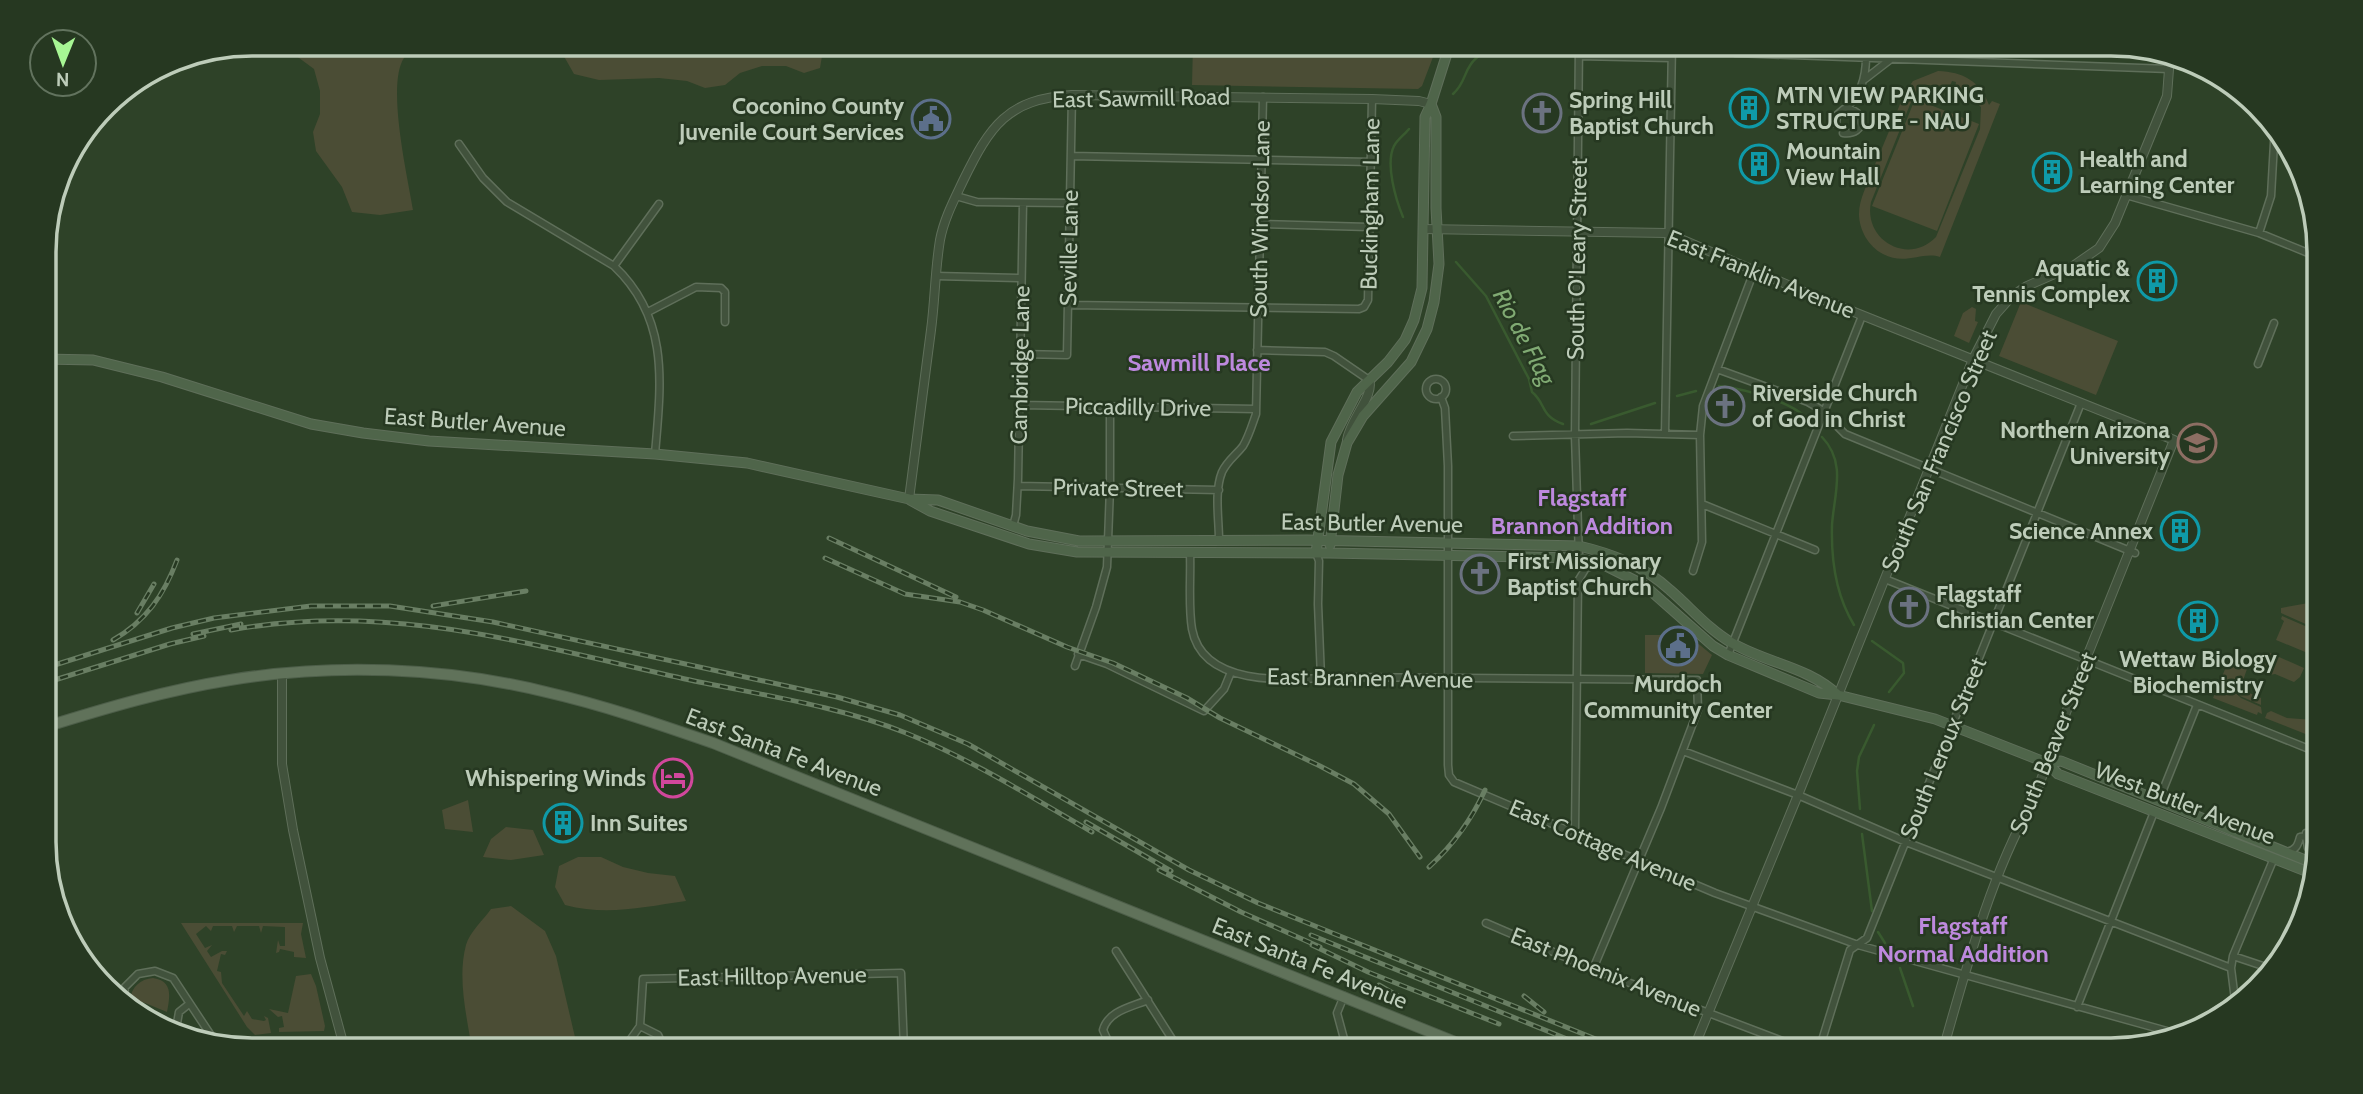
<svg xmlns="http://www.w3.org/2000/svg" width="2363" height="1094" font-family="Cabin,sans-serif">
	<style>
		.green { fill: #4b4d35; fill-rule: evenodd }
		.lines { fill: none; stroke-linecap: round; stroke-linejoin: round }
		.stream { stroke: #395a2f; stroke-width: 2.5 }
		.minor-casing { stroke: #5f6f5a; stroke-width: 9 }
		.tertiary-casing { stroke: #5f6f5a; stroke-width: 10 }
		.secondary-casing { stroke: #5f6f5a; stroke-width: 11 }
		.primary-casing { stroke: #4d5e49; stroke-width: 12 }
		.minor { stroke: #41523c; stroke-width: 6 }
		.tertiary { stroke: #41523c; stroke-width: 8 }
		.secondary { stroke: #4f654a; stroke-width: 9 }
		.primary { stroke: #60725a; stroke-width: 10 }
		.rail-casing { stroke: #697e63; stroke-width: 5 }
		.rail { stroke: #263821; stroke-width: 2.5; stroke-dasharray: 8; stroke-linecap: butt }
		.labels { text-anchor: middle; stroke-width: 5; stroke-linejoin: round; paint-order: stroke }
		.poi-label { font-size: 23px; font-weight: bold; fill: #bdccb9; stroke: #263821; text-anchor: start }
		.street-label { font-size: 23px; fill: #bdccb9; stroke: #263821 }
		.water-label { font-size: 24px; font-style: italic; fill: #80aa73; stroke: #263821 }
		.neighbourhood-label { font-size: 24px; font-weight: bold; fill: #bd89dd; stroke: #263821 }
		.rim { fill: none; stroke: #bdccb9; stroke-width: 3.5 }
	</style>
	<rect width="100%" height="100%" fill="#2e4228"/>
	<!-- green -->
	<path class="green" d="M285 44H420C415 48 407 53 404 58 386 85 408 178 413 210L380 215 352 212 342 187 316 151 313 132 320 114V91L314 69 295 55Z
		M557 44H824L820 68 804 73 786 66H762L740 73 725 85 705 88 687 81 659 78 599 80 574 74Z
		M1193 44H1438L1422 86 1418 89 1192 85Z
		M1794 44H2111L2152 52 2146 55Z
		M1938 71C1963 72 1980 81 1989 105L1992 101 2000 104 1940 257C1922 251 1905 266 1883 254 1869 247 1859 230 1859 214 1859 199 1868 183 1873 169 1884 144 1894 119 1904 94L1913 81ZM1952 81 1956 82 1955 87 1967 94 1981 107 1980 129 1936 237C1908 266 1863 240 1871 202L1913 97 1926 85 1950 86Z
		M1915 99 1979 124 1937 231 1872 206Z
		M2021 302 2118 341 2096 395 1999 356Z
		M1972 307 1976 309 1975 321 1978 322 1969 343 1954 336 1963 313Z
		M2314 602 2319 630 2281 613V608Z
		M2282 616 2319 632 2310 654 2276 640 2284 621 2281 619Z
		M1645 635H1667L1666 654H1689V636L1712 655 1703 674 1645 673Z
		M2270 653 2304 668 2300 677 2294 682 2275 674 2270 675 2263 670Z
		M2228 662 2247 669 2240 689 2261 698V705L2240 696 2231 684 2221 679Z
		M2220 682 2230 687 2241 698 2261 707 2262 714 2258 712 2257 715 2213 698Z
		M2271 711 2287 718 2314 720 2308 735 2265 718 2267 713Z
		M468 800 473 832 445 829 442 810Z
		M506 827 533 830 544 855 511 860 483 857 491 839Z
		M578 857H601L623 867 648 873 675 876 686 901C643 907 607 916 565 905L555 887 559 866Z
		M511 906 545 931 556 956 578 1050H472C467 1017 457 978 466 945 469 933 484 919 491 909Z
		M181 923H303L301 934 306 958 294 957V952L280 949 279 952 276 953 278 940 280 946H285V927L263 926 261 933 259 926H237L234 932 232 926H213L211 931 206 926 196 934 205 948 212 945 207 951 211 957 222 951H227L225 955 221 954 217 971 221 972 222 983 244 1016 247 1011 252 1019 264 1021 266 1020 264 1016 268 1018 271 1033 255 1035 247 1027Z
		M311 974 316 986 325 1026 324 1031 279 1032V1028L284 1027 282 1016 278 1017 269 1009 288 1013 296 976Z
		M153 978C173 981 170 996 167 1012L145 1003 130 999C132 987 140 979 153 978Z"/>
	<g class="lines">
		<!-- stream -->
		<path class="stream" d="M1453 94C1465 83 1463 75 1471 64 1476 56 1486 52 1492 44
			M1403 217C1396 200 1385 164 1394 146 1397 140 1405 134 1409 129
			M1456 262 1486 296 1529 379 1532 392C1546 403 1540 416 1563 424
			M1719 386C1744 389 1797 402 1811 423
			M1677 396 1696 391
			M1591 424 1655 403
			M1822 437C1847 463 1834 494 1832 525 1831 559 1836 596 1854 625
			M1872 641 1903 663 1904 673 1889 692
			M1860 809 1857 771 1859 757 1874 725
			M1862 834 1872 911
			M1878 932 1885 943
			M1900 968 1913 1006"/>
		<defs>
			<path id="minor" d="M1579 44 1575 436 1579 558
				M1735 53 2169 69
				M1579 56 1670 58
				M1865 79 1891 59
				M1846 108C1861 95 1866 77 1866 57
				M1836 124 1837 115 1844 109C1867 108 1867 136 1843 133
				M459 144 483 178 507 202 614 266C670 319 661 383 655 454
				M1071 156 1371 162
				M2126 195 2259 233 2318 257
				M956 196 977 202 1070 203
				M1260 224 1369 227
				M2259 233 2271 196 2275 125
				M614 266 659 204
				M936 276 1021 278
				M1069 305 1359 309 1364 307 1368 300 1372 99
				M648 312 696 287 721 288 725 292V322
				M1257 350 1325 352 1334 356 1369 380
				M1020 354 1067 355 1072 95
				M2258 364 2274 323
				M1717 369 1808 402 1820 409 1845 434 2135 553
				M1426 389a10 10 0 1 1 20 0a10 10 0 1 1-20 0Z
				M1441 397 1445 408 1448 466V765L1449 775 1454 782 1715 893 1858 945 2174 1033
				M1020 405 1256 409
				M1665 434 1672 44
				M1513 436 1627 433 1700 435
				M1018 486 1219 490
				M1702 504 1815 550
				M1013 526 1016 515 1018 479 1023 203
				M1219 540C1219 519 1214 492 1222 472 1227 461 1236 455 1243 446 1249 436 1252 425 1256 414L1263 97
				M1190 553C1191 577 1188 605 1192 629 1203 689 1291 680 1337 677L1697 680 1698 710 1661 808 1593 969
				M1316 553 1319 561 1318 604 1321 678
				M1693 571 1702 542 1700 435 1703 406 1754 271
				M1885 579 2319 753
				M1078 654 1107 664 1204 711 1224 689 1231 672
				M1728 655 1862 316
				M1075 666 1096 607 1107 567 1110 488V407
				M1683 751 1798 795 1906 842 2231 968
				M2159 800 2197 705
				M1575 832 1578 581 1586 568 1597 565
				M2306 836 2308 848 2316 861
				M2287 852C2296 850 2298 845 2300 837L2306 836V833L2319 836
				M1486 923 1593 969 1806 1050
				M1116 951 1179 1050
				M2233 956 2275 970
				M88 969V970
				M1344 996 1337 1013 1347 1050
				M124 997 125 987 138 974 155 971 173 978 216 1043
				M2235 1000 2231 968 2233 956 2274 858
				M2077 1007 2154 812
				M640 1026 658 1035 665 1050
				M2188 1028 2261 983
				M175 1035 179 1012 189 1004
				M215 1042 342 1041
				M623 1050 640 1026 643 979 901 973 904 1050
				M1112 1050 1103 1030C1108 1011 1131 1007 1148 1000
				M1819 1050 1850 950 1867 938 2081 403"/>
			<path id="tertiary" d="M1424 229 1667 233 1809 294 2174 440 2086 659 2033 801C1991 874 1966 969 1943 1050
				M1347 440C1350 419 1375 395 1369 380
				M909 499C916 443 924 387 931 330 935 300 935 270 940 240 944 219 954 200 963 181 990 126 1007 99 1072 95L1372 99 1419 101 1431 104
				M282 673V764L293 830 320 958 345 1050
				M1438 1050 1443 1037
				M1693 1050 1798 795 1973 359 1996 314 2012 296 2027 286 2073 266 2099 248 2115 223 2167 96 2170 56"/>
			<path id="secondary" d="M44 359 93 360 162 377 311 424 363 433 429 441 655 454 747 463 909 499 938 500 1027 531 1079 541 1307 540 1579 546C1613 554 1644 566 1670 590 1691 608 1708 629 1732 643 1768 664 1807 666 1838 695
				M910 500 930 511 1029 544 1077 552 1329 553 1579 558 1606 566 1644 585 1713 646 1728 655 1819 693 1838 695 1935 719 2047 763 2058 774 2313 874
				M1330 545 1338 475 1347 443 1363 416 1411 362 1427 329 1434 302 1439 264 1436 208V117L1431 104
				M1316 553 1331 442 1357 392 1388 362 1405 340 1414 320 1422 288 1425 117 1431 104 1450 44
				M2047 763 2061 761 2315 864"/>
			<path id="primary" d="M45 727C106 708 167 690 230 680 333 663 445 667 546 692 603 705 658 724 713 743L1475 1050"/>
		</defs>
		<!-- minor casing -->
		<use href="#minor" class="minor-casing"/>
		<!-- tertiary casing -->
		<use href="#tertiary" class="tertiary-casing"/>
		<!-- secondary casing -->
		<use href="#secondary" class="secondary-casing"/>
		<!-- primary casing -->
		<use href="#primary" class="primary-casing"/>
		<!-- minor -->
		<use href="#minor" class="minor"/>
		<!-- tertiary -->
		<use href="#tertiary" class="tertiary"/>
		<!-- secondary -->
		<use href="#secondary" class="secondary"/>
		<!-- primary -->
		<use href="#primary" class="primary"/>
		<defs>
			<path id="rail" d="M829 538 956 597
				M825 558 905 594 960 602 983 610 1067 647 1113 663 1187 698 1220 718 1320 766 1354 784 1389 814 1420 857
				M433 606 526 591
				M137 613 154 584
				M231 630C392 601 535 646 690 680 761 695 839 706 906 733 971 759 1031 797 1092 832
				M193 634 241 624
				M113 640C146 621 164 595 177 560
				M45 668 172 628 214 618 311 606H390L493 622 837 697 900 715 968 744 1189 870 1258 903 1623 1050
				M45 683 170 644 204 636
				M1086 822 1171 871
				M1429 867C1454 844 1471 821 1485 790
				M1159 870 1241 912 1320 947
				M1311 935 1594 1050
				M1312 945 1368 972 1499 1024
				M1379 985 1403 999
				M1524 996 1544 1012"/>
		</defs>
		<!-- rail casing -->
		<use href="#rail" class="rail-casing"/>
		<!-- rail -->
		<use href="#rail" class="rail"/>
	</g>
	<!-- icons -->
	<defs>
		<symbol id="building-ring" viewBox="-11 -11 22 22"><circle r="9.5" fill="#263821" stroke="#0f9aa8" stroke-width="1.5"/><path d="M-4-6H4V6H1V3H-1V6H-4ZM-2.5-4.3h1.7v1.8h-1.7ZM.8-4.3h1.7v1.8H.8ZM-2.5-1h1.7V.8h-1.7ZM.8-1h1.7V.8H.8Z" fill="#0f9aa8"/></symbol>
		<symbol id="church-ring" viewBox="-11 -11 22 22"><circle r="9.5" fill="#263821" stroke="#6b7280" stroke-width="1.5"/><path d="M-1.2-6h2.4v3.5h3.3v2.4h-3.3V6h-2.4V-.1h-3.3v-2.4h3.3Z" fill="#6b7280"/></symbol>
		<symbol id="civic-ring" viewBox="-11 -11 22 22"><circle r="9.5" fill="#263821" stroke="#5c6f8a" stroke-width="1.5"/><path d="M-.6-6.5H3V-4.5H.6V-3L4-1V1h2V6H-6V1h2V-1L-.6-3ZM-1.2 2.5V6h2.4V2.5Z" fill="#5c6f8a"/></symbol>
		<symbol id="university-ring" viewBox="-11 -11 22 22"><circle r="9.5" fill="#263821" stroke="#8d6e63" stroke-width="1.5"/><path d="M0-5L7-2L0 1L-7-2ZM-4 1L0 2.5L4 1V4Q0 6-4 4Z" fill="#8d6e63"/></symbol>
		<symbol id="hotel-ring" viewBox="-11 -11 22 22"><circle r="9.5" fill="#263821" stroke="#d1479c" stroke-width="1.5"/><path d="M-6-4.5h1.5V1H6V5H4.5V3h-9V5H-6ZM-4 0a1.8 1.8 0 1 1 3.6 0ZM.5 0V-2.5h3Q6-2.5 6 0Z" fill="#d1479c"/></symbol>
	</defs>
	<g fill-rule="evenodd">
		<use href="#building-ring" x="1727" y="86" width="44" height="44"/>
		<use href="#church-ring" x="1520" y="91" width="44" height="44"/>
		<use href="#civic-ring" x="909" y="97" width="44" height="44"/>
		<use href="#building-ring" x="1737" y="142" width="44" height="44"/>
		<use href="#building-ring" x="2030" y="150" width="44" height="44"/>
		<use href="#building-ring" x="2135" y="259" width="44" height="44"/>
		<use href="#church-ring" x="1703" y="384" width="44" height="44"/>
		<use href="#university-ring" x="2175" y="421" width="44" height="44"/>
		<use href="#building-ring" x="2158" y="509" width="44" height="44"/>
		<use href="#church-ring" x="1458" y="552" width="44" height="44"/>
		<use href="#church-ring" x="1887" y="585" width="44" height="44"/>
		<use href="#building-ring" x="2176" y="599" width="44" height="44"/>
		<use href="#civic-ring" x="1656" y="624" width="44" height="44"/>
		<use href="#hotel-ring" x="651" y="756" width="44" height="44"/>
		<use href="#building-ring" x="541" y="801" width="44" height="44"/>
	</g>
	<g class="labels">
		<!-- poi labels -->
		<g class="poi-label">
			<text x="1776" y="103">MTN VIEW PARKING<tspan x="1776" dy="26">STRUCTURE - NAU</tspan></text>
			<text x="1569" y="108">Spring Hill<tspan x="1569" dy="26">Baptist Church</tspan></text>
			<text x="904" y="114" text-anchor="end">Coconino County<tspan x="904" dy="26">Juvenile Court Services</tspan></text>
			<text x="1786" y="159">Mountain<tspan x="1786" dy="26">View Hall</tspan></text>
			<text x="2079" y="167">Health and<tspan x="2079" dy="26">Learning Center</tspan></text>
			<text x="2130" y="276" text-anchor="end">Aquatic &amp;<tspan x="2130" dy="26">Tennis Complex</tspan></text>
			<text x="1752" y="401">Riverside Church<tspan x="1752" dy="26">of God in Christ</tspan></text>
			<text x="2170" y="438" text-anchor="end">Northern Arizona<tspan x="2170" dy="26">University</tspan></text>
			<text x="2153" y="539" text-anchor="end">Science Annex</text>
			<text x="1507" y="569">First Missionary<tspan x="1507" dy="26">Baptist Church</tspan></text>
			<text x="1936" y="602">Flagstaff<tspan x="1936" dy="26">Christian Center</tspan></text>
			<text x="2198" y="667" text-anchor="middle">Wettaw Biology<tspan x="2198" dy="26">Biochemistry</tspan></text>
			<text x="1678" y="692" text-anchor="middle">Murdoch<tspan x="1678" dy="26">Community Center</tspan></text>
			<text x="646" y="786" text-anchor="end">Whispering Winds</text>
			<text x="590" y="831">Inn Suites</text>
		</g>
		<!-- street labels -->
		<g class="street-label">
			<text transform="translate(1141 98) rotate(-1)" y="8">East Sawmill Road</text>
			<text transform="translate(1370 204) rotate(-89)" y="8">Buckingham Lane</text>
			<text transform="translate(1260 219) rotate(-89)" y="8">South Windsor Lane</text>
			<text transform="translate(1069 248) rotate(-89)" y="8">Seville Lane</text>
			<text transform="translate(1577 259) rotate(-89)" y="8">South O'Leary Street</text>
			<text transform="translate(1761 274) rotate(22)" y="8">East Franklin Avenue</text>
			<text transform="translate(1020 365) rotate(-89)" y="8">Cambridge Lane</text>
			<text transform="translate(1138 407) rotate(1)" y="8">Piccadilly Drive</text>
			<text transform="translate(475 422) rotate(4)" y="8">East Butler Avenue</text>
			<text transform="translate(1939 451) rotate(-67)" y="8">South San Francisco Street</text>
			<text transform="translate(1118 488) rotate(1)" y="8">Private Street</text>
			<text transform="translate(1372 523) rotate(1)" y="8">East Butler Avenue</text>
			<text transform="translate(1370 678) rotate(1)" y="8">East Brannen Avenue</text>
			<text transform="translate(2053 743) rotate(-68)" y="8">South Beaver Street</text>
			<text transform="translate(1943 748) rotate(-68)" y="8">South Leroux Street</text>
			<text transform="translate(784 752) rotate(21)" y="8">East Santa Fe Avenue</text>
			<text transform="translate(2185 803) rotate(21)" y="8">West Butler Avenue</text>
			<text transform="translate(1603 845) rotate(23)" y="8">East Cottage Avenue</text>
			<text transform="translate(1310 963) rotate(22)" y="8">East Santa Fe Avenue</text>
			<text transform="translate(1606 972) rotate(22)" y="8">East Phoenix Avenue</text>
			<text transform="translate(772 976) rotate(-1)" y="8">East Hilltop Avenue</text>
		</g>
		<!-- water labels -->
		<g class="water-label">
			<text transform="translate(1524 337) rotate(62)" y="8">Rio de Flag</text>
		</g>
		<!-- neighbourhood labels -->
		<g class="neighbourhood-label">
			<text x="1199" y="371">Sawmill Place</text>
			<text x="1582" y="506">Flagstaff<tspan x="1582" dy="28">Brannon Addition</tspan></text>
			<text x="1963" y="934">Flagstaff<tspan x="1963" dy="28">Normal Addition</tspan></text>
		</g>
	</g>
	<!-- crop -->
	<path d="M0 0H2363V1094H0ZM252 56H2111A196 196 0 0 1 2307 252V842A196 196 0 0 1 2111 1038H252A196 196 0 0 1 56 842V252A196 196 0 0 1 252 56Z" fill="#263821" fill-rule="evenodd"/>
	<path class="rim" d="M252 56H2111A196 196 0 0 1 2307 252V842A196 196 0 0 1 2111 1038H252A196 196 0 0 1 56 842V252A196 196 0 0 1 252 56Z"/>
	<!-- north arrow -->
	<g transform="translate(63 63) rotate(181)"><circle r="33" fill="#263821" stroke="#62735e" stroke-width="2"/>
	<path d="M0-5L12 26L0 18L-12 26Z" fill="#a7f694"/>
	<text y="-10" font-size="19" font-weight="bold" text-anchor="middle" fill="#bdccb9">N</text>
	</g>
</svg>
